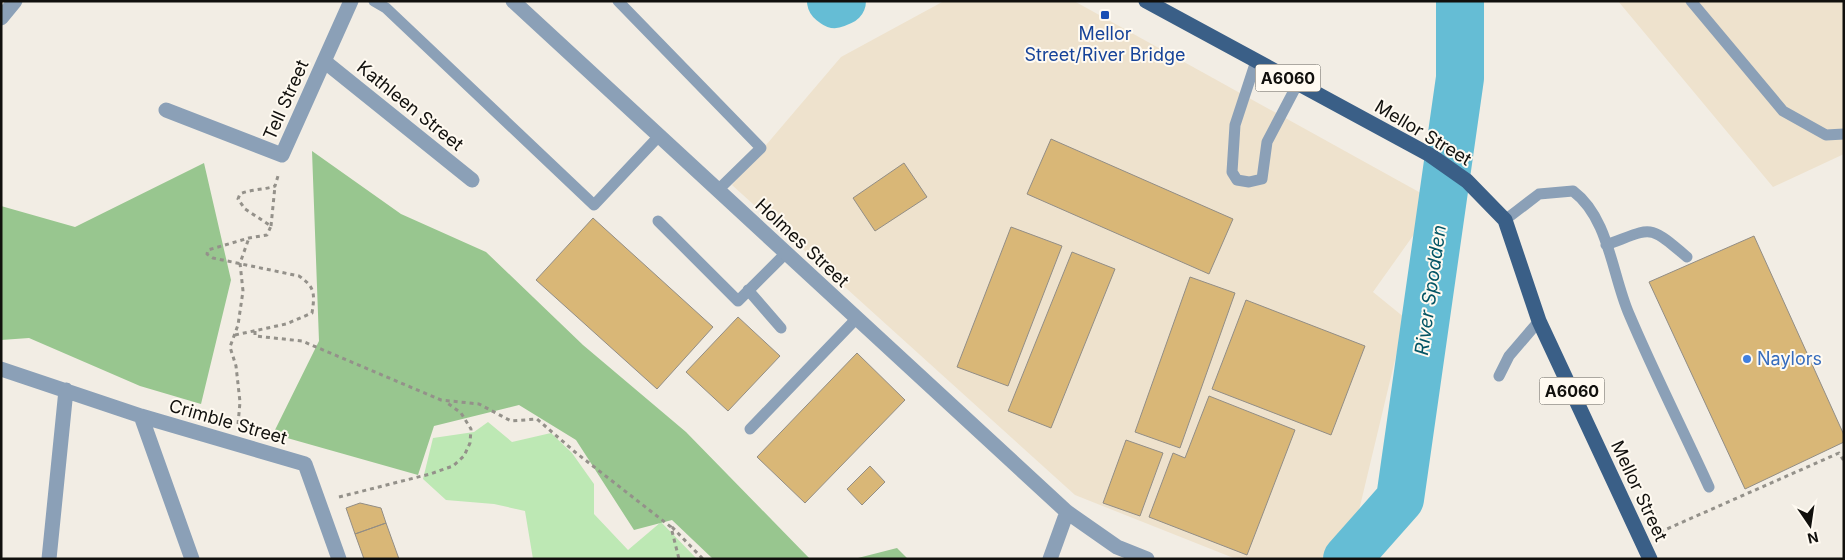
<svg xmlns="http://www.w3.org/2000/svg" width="1845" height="560" font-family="Inter,sans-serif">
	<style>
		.industrial { fill: #eee2cd }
		.green { fill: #bde8b4 }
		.forest { fill: #98c68f }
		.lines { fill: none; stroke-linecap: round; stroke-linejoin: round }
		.river { stroke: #65bdd5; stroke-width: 48 }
		.building { fill: #d9b777; stroke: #928d85 }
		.path { stroke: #94918a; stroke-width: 3; stroke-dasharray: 4 4; stroke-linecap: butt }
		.lane { stroke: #8ba0b7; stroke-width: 11 }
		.street { stroke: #8ba0b7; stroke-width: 15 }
		.primary { stroke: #3a5f87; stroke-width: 15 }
		.transit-dot { fill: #1a4fb4; stroke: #fffaf1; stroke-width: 2 }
		.shop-dot { fill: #3f7fe0; stroke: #fffaf1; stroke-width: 2 }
		.labels { text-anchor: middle; stroke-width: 4; stroke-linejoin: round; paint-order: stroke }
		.shield { fill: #fffaf1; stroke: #585651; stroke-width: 1 }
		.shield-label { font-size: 16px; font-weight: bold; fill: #11100d }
		.transit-label { font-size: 18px; fill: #164399; stroke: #fffaf1 }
		.street-label { font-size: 18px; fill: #11100d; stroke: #fffaf1 }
		.shop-label { font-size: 18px; fill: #366cbe; stroke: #fffaf1; text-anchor: start }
		.water-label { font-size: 19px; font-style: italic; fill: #035464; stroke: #fffaf1 }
	</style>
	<rect width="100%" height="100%" fill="#f2ede4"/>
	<!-- industrial -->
	<path class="industrial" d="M944 1H1074L1437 202 1373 292 1405 318 1356 523 1324 559H1236L1075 495 732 185 841 57Z
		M1618 1H1844V154L1773 187Z"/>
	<!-- green -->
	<path class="green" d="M488 422 512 442 551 433 572 453 594 484V514L628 550 661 522 697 559H533L525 511 494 504 446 500 423 479 433 438 474 432Z"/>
	<!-- forest -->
	<path class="forest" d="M312 151 401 214 486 252 583 345 686 432 810 559H713L672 520 634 530 576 440 519 405 434 426 418 475 273 434 319 341Z
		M204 163 231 280 201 404 140 386 29 338 1 340V206L75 227Z
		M897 548 908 559H854Z"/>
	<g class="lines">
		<!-- river -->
		<path class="river" d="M831 1 835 4 842 1
			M1347 559 1400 499 1460 78V1"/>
	</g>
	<!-- building -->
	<path class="building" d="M1051 139 1233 219 1209 274 1027 194Z
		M904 163 927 197 875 231 853 198Z
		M593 218 713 327 657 389 536 280Z
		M1011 227 1062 246 1008 386 957 367Z
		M1754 236 1844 435V442L1745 489 1649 282Z
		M1072 252 1115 269 1051 428 1008 411Z
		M1190 277 1235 293 1180 448 1135 432Z
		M1246 300 1365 346 1331 435 1212 389Z
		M738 317 780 356 728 411 686 372Z
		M857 353 905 400 805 503 757 457Z
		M1209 396 1295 430 1247 555 1149 517 1173 453 1185 458Z
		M1126 440 1163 453 1140 516 1103 503Z
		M870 466 885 482 862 505 847 489Z
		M360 503 381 508 386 523 355 534 346 508Z
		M386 523 399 559H364L355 534Z"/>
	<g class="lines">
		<!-- path -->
		<path class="path" d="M271 226 275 186
			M255 331V336L302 341 441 400 479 404 511 421 537 419 575 452 671 527 679 559
			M235 335 286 324 312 313C315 294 315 287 299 276L213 258 207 254 208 250 249 238 267 235 271 226 245 209 238 199 240 194C251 189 264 190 275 186L278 176
			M238 424 240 402 236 366 230 347 238 325 243 291 240 263 249 238
			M339 497 430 474 453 466 464 456 470 443 471 429 461 413 446 402
			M672 527 703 559
			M1660 532 1839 453 1844 461"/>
		<!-- lane -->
		<path class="lane" d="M374 1 386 8 594 205 659 136
			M618 1 761 148 718 190
			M1691 1 1783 111 1826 135 1844 134
			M1256 61 1235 125 1232 172 1237 180 1249 182 1262 179 1267 142 1298 83
			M1505 220 1539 194 1573 191C1609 218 1612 275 1629 314 1654 373 1683 430 1709 487
			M658 221 738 301 786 253
			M1606 245C1653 228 1647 223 1687 257
			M748 290 781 328
			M1499 376 1509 356 1539 321
			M750 429 857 318"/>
		<!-- street -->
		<path class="street" d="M513 1 1067 512 1117 547 1147 559
			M1 18 15 1
			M324 61 472 180
			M166 110 282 155 351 1
			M1 369 141 416 305 464 339 559
			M141 416 192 559
			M49 559 66 390
			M1050 559 1067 512"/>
		<!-- primary -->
		<path class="primary" d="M1146 1 1430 155 1467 181 1505 220 1539 321 1650 559"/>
	</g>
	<!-- markers -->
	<rect class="transit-dot" x="1100" y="10" width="10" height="10" rx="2.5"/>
	<circle class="shop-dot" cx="1747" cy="359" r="5"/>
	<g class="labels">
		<!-- shield labels -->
		<g class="shield">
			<rect x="1255.5" y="64.5" width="65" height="27" rx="4"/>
			<rect x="1539.5" y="377.5" width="65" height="27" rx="4"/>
		</g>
		<g class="shield-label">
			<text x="1288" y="84">A6060</text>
			<text x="1572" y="397">A6060</text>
		</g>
		<!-- transit labels -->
		<g class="transit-label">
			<text x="1105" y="40">Mellor<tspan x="1105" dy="21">Street/River Bridge</tspan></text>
		</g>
		<!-- street labels -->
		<g class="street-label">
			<text transform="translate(286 100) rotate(-66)" y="6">Tell Street</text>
			<text transform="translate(410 106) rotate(39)" y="6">Kathleen Street</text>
			<text transform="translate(1423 133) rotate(31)" y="6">Mellor Street</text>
			<text transform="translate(802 243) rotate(43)" y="6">Holmes Street</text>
			<text transform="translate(228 422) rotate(16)" y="6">Crimble Street</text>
			<text transform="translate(1639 491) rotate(65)" y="6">Mellor Street</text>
		</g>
		<!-- shop labels -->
		<g class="shop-label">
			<text x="1757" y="365">Naylors</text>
		</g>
		<!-- water labels -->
		<g class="water-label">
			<text transform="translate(1430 290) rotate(-82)" y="7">River Spodden</text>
		</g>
	</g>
	<!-- border -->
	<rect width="1845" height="560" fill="none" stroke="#11100d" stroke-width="5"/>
	<!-- north arrow -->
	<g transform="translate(1810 525) rotate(167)" stroke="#fffaf1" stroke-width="4" paint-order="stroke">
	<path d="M0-4L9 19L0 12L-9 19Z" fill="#11100d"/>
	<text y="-8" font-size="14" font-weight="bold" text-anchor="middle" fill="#11100d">N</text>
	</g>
</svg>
